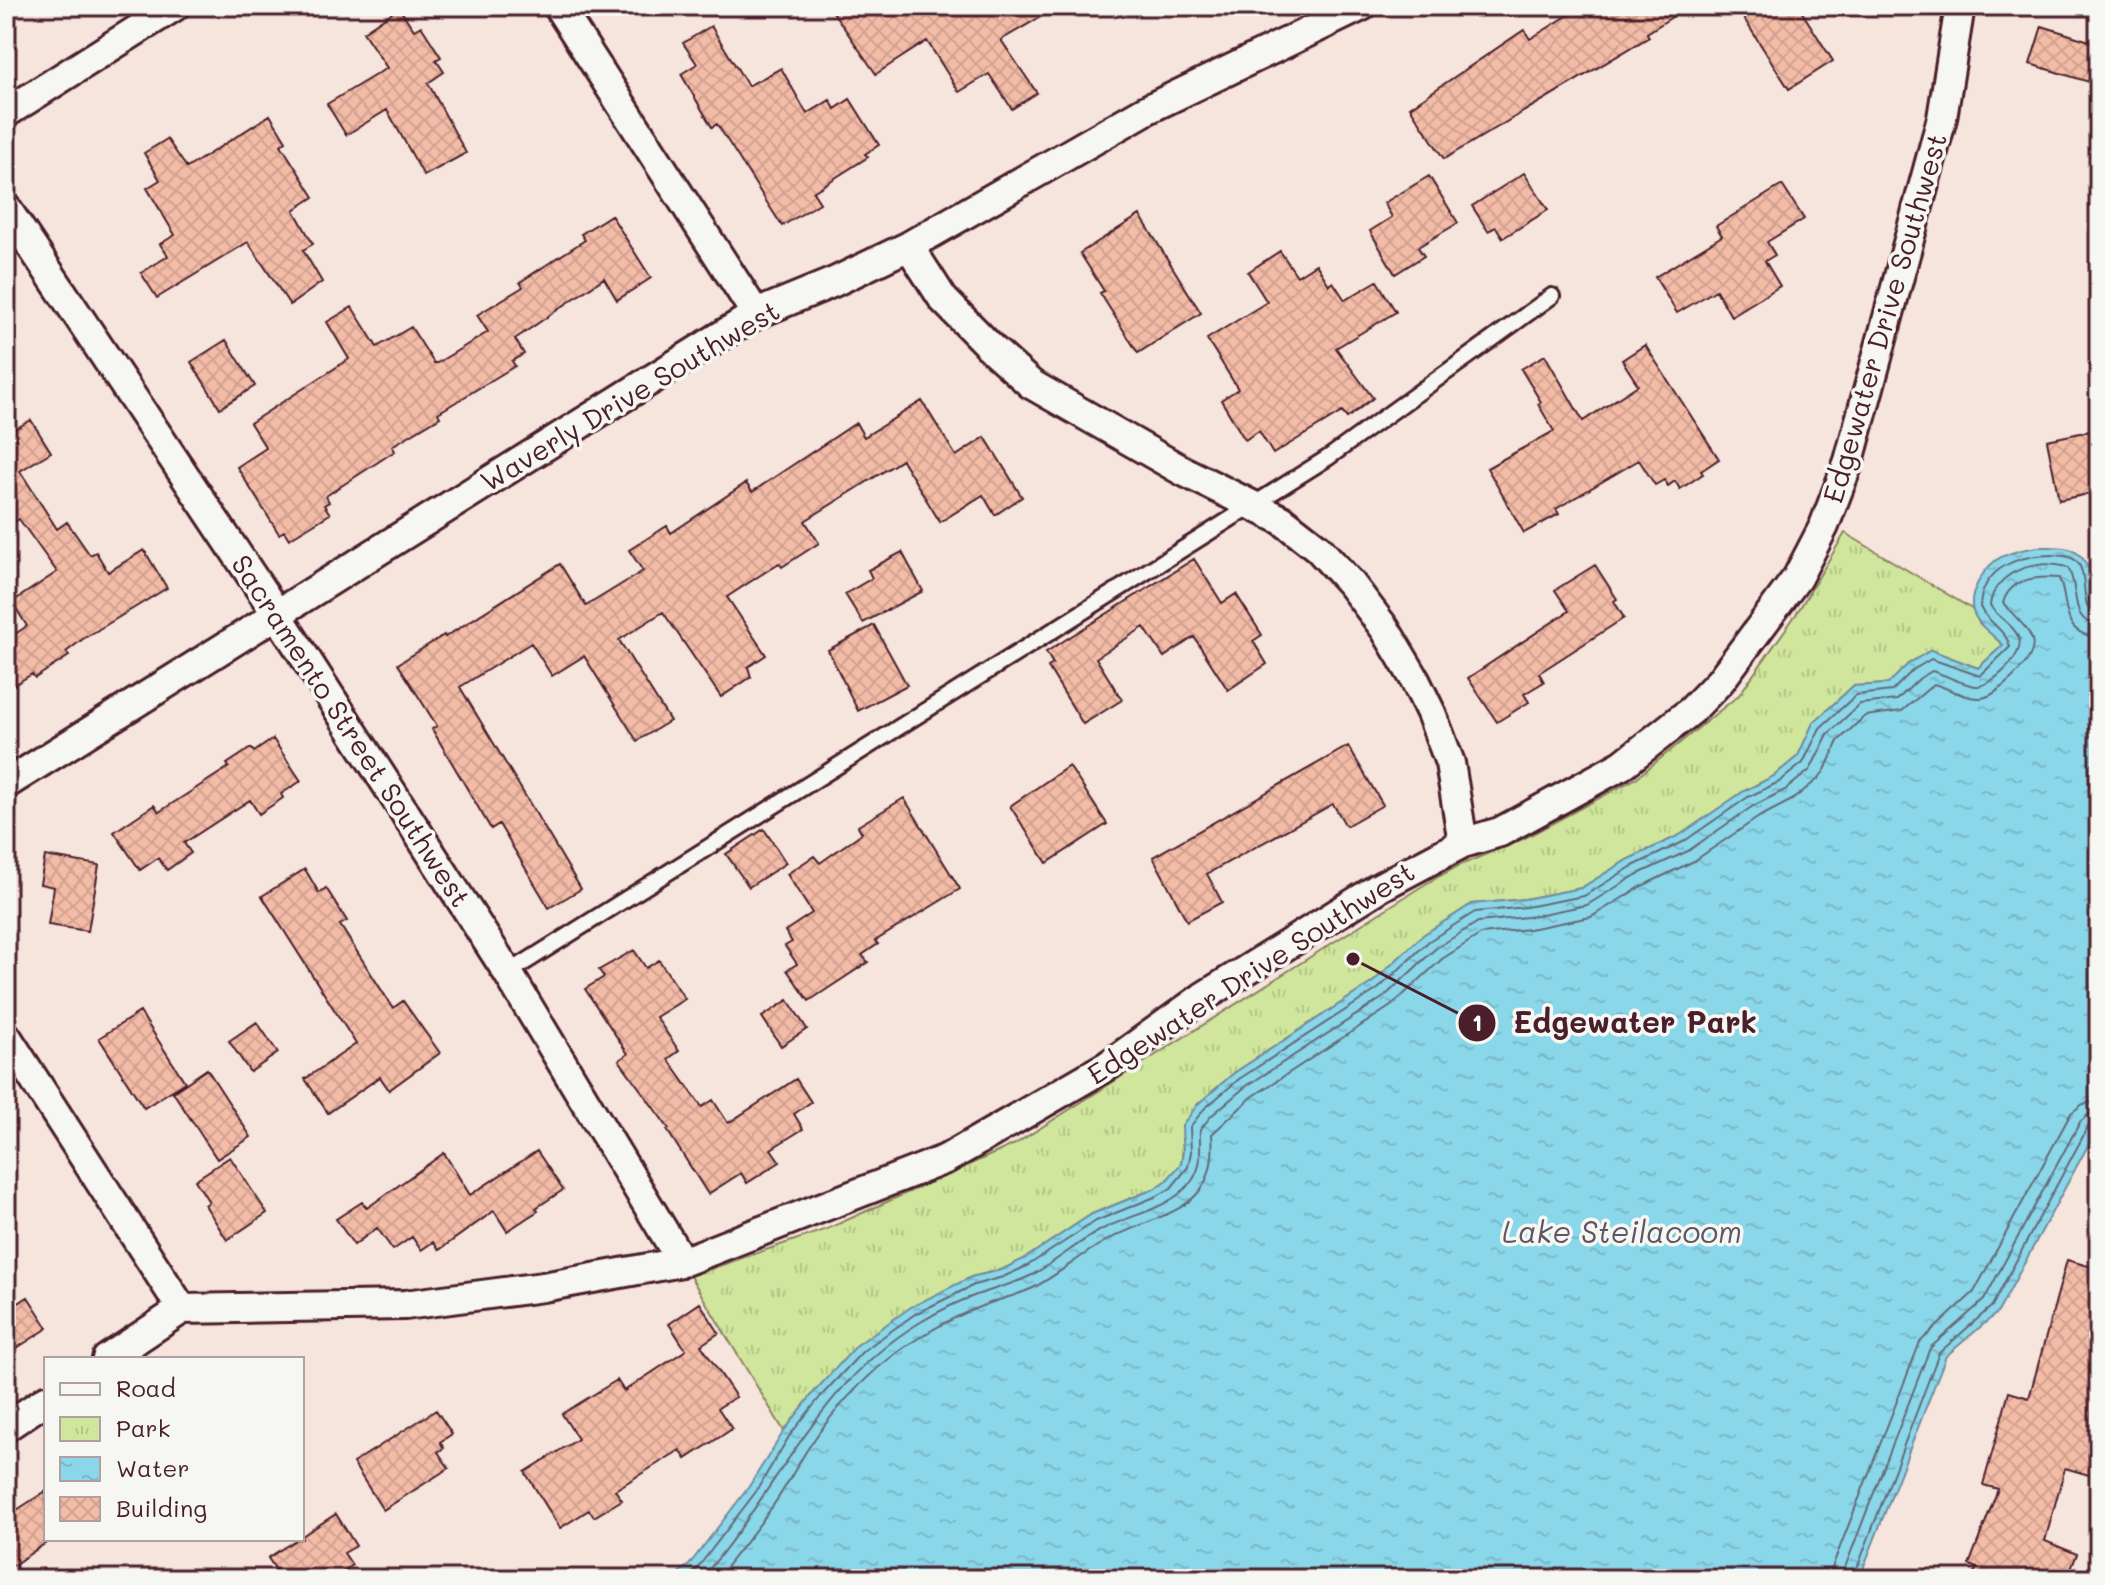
<svg xmlns="http://www.w3.org/2000/svg" width="2105" height="1585" font-family="Mali,sans-serif">
	<style>
		.park { fill: url(#park-tufts); stroke: #8c8264; stroke-width: 2 }
		.water { fill: url(#water-ripples); stroke: #708d9e; stroke-width: 2 }
		.lines { fill: none; stroke-linecap: round; stroke-linejoin: round }
		.shore { stroke: #646977; stroke-width: 2 }
		.building { fill: url(#building-cross-hatch); stroke: #4a1f2b; stroke-width: 2 }
		.lane-casing { stroke: #4a1f2b; stroke-width: 20 }
		.street-casing { stroke: #4a1f2b; stroke-width: 34 }
		.lane { stroke: #f6f6f2; stroke-width: 14 }
		.street { stroke: #f6f6f2; stroke-width: 28 }
		.labels { text-anchor: middle; stroke-width: 7; stroke-linejoin: round; paint-order: stroke }
		.street-label { font-size: 28px; fill: #4a1f2b; stroke: #f6f6f2 }
		.water-label { font-size: 30px; font-style: italic; fill: #5d5664; stroke: #f6f6f2 }
		.leader { fill: none; stroke: #4a1f2b; stroke-width: 3 }
		.callout-dot { fill: #4a1f2b; stroke: #f6f6f2; stroke-width: 3 }
		.mark-label { font-size: 24px; text-anchor: middle; font-weight: bold; fill: #fff }
		.callout-label { font-size: 30px; text-anchor: middle; font-weight: bold; fill: #4a1f2b; stroke: #f6f6f2; stroke-width: 7; stroke-linejoin: round; paint-order: stroke }
	</style>
	<defs>
		<pattern id="park-tufts" width="24" height="20" patternUnits="userSpaceOnUse" patternTransform="scale(2)"><rect width="24" height="20" fill="#cfe69c"/><path d="M3 7l-1-3M5 7V3M7 7l1-3M15 17l-1-3M17 17v-4M19 17l1-3" fill="none" stroke="#b3c587"/></pattern>
		<pattern id="water-ripples" width="26" height="14" patternUnits="userSpaceOnUse" patternTransform="scale(2)"><rect width="26" height="14" fill="#8ad7ea"/><path d="M2 4q2-2 4 0t4 0M15 11q2-2 4 0t4 0" fill="none" stroke="#79b8c9"/></pattern>
		<pattern id="building-cross-hatch" width="8" height="8" patternUnits="userSpaceOnUse" patternTransform="scale(2)"><rect width="8" height="8" fill="#f3bca7"/><path d="M0 0l8 8M0 8l8-8" fill="none" stroke="#d2a190"/></pattern>
	</defs>
	<rect width="100%" height="100%" fill="#f5e5dc"/>
	<filter id="ink" filterUnits="userSpaceOnUse"><feTurbulence type="fractalNoise" baseFrequency=".0125" numOctaves="2"/><feDisplacementMap in="SourceGraphic" scale="16" xChannelSelector="R" yChannelSelector="G"/><feConvolveMatrix kernelMatrix="1 2 1 2 8 2 1 2 1" color-interpolation-filters="sRGB"/></filter>
	<g filter="url(#ink)">
		<!-- park -->
		<path class="park" d="M1845 533 1972 609 1979 623 2003 645 1978 668 1931 650 1908 664 1889 684 1853 686 1813 723 1798 756 1774 776 1744 791 1680 835 1627 860 1581 888 1525 899 1472 904 1423 935 1373 982 1234 1073 1198 1104 1182 1139 1183 1151 1181 1164 1167 1181 1154 1189 1092 1214 1024 1259 1001 1270 971 1277 815 1391 784 1431 690 1276 827 1229 1015 1144 1427 883 1458 866 1523 839 1635 779 1739 695 1797 613Z"/>
		<!-- water -->
		<path class="water" d="M2038 547C2048 547 2060 546 2069 549 2097 558 2094 602 2099 626V1125L1998 1312 1946 1356 1859 1579H670L689 1565 748 1488 784 1431 815 1391 857 1345 911 1307 971 1277 1001 1270 1024 1259 1092 1214 1154 1189 1166 1181 1181 1164 1183 1151 1182 1126 1198 1104 1234 1073 1373 982 1423 935 1472 904 1525 899 1581 888 1627 860 1680 835 1744 791 1774 776 1798 756 1813 723 1853 686 1888 684 1908 664 1931 650 1978 668 2003 645C1993 635 1978 626 1973 611 1968 595 1982 571 1995 561 2007 552 2024 549 2038 547Z"/>
		<g class="lines">
			<!-- shore -->
			<path class="shore" d="M684 1579 696 1570 755 1493 790 1435 821 1396 863 1351 915 1314 974 1285 1003 1277 1027 1266 1096 1221 1157 1196 1171 1188 1188 1167 1191 1152 1190 1127 1204 1109 1239 1079 1378 989 1429 941 1475 912 1526 907 1584 896 1631 867 1683 842 1748 797 1779 782 1803 763 1820 728 1856 695 1892 691 1913 670 1931 659 1980 676 2010 647C2007 631 1987 622 1980 607 1982 567 2019 555 2053 555 2061 556 2071 555 2077 562 2090 576 2077 612 2099 615
				M701 1579C777 1492 816 1386 919 1323 937 1312 959 1301 979 1294 997 1288 1013 1284 1030 1276 1055 1263 1076 1243 1101 1230 1131 1214 1169 1210 1191 1182 1204 1165 1199 1149 1200 1130L1211 1116 1245 1087 1384 997 1435 949 1478 922 1527 917 1587 905 1636 875 1688 851 1753 806 1785 790 1810 770 1828 734 1860 704 1897 700 1920 678 1932 671C1946 675 1961 684 1975 686 1991 688 2025 655 2019 639 2015 625 1997 618 1990 605 1994 571 2039 557 2068 568 2080 587 2068 623 2099 625
				M717 1579C735 1555 755 1532 772 1507 785 1489 795 1469 807 1450 837 1404 879 1360 927 1333 944 1323 963 1313 982 1306 999 1299 1016 1296 1033 1288 1058 1275 1079 1256 1104 1242 1158 1211 1219 1216 1212 1134L1252 1097 1391 1006 1442 959 1481 934 1529 929 1591 917 1642 886 1694 861 1759 817 1792 800 1818 779 1825 770 1838 741 1865 716 1902 711 1934 684C1949 688 1965 699 1981 698 1994 696 2003 686 2012 678 2050 642 2029 633 2003 603 2010 578 2037 576 2059 578 2070 604 2059 635 2099 637
				M1830 1579 1833 1565 1920 1342 1974 1292 2071 1113 2083 1104 2099 1101
				M1842 1579 1844 1570 1930 1348 1984 1300 2080 1122 2089 1114 2099 1113
				M1853 1579 1939 1353 1992 1306 2088 1127 2099 1123"/>
		</g>
		<!-- building -->
		<path class="building" d="M829 6H1059L1001 40 1037 93 1012 109 989 74 959 92 927 41 876 74Z
			M1583 6H1689L1647 33 1649 37 1444 159 1410 107 1524 30 1530 39Z
			M1736 6H1798L1833 61 1789 89Z
			M399 8 414 30 421 26 441 57 436 60 444 72 428 83 466 153 424 176 387 110 346 135 327 104 387 68 363 32Z
			M711 26 748 86 781 68 807 114 830 100 835 109 850 99 879 145 865 154 868 157 813 192 820 203 782 226 717 124 712 127 681 74 697 64 683 43Z
			M2042 26 2099 44V85L2030 64Z
			M270 115 286 141 281 145 314 197 294 210 313 244 303 250 322 282 290 305 248 242 157 298 141 273 168 256 160 244 175 235 147 188 160 180 144 153 167 139 187 168Z
			M1524 173 1548 210 1503 238 1496 227 1488 231 1472 206Z
			M1429 176 1458 223 1418 247 1424 256 1395 274 1370 231 1392 217 1384 203Z
			M1782 185 1804 219 1767 242 1775 255 1765 261 1780 286 1731 316 1716 290 1677 313 1655 277 1722 236 1716 226Z
			M611 215 651 278 617 300 604 278 515 339 524 354 512 361 515 366 438 413 440 417 392 446 395 451 326 496 329 502 324 505 330 514 289 539 284 531 279 534 237 467 266 448 250 423 349 359 327 322 352 307 377 347 411 327 434 363H437L488 332 477 315 523 287 520 282 585 240 581 234Z
			M1140 215 1201 313 1138 353 1100 293 1104 291 1080 253Z
			M1280 251 1297 276 1316 264 1329 285 1333 282 1345 300 1377 281 1396 312 1336 348 1373 398 1347 418 1342 412 1273 454 1259 431 1245 440 1221 400 1238 389 1207 339 1267 302 1248 272Z
			M226 340 255 386 220 408 191 362Z
			M1645 345 1719 459 1701 471 1703 474 1680 489 1675 481 1668 486 1664 480 1655 485 1639 460 1556 509 1559 514 1524 533 1487 468 1554 431 1538 404 1541 402 1521 369 1545 355 1583 421 1638 385 1622 360Z
			M922 401 956 456 985 437 1022 497 995 515 983 495 940 522 902 460 808 519 805 521 819 543 782 567 779 563 727 597 766 655 748 667 751 677 721 697 663 612 619 640 670 721 637 741 584 656 552 676 531 643 460 687 581 889 549 908 499 824 491 829 432 729 437 726 398 664 444 635 445 637 560 564 586 606 643 571 629 550 667 526 671 533 746 483 752 492 856 423 864 437Z
			M31 420 51 452 20 471 57 529 67 522 90 555 96 552 108 572 144 550 167 588 83 639 66 652 69 656 35 678 32 674 6 690V640L27 626 12 602 57 572 19 519 6 527V434Z
			M2090 431 2094 452 2099 451V492L2059 500 2047 440Z
			M902 552 923 591 863 623 845 594 872 578 868 570Z
			M1194 559 1222 603 1236 594 1262 635 1253 641 1267 664 1228 690 1194 637 1164 657 1144 627 1096 658 1122 700 1083 724 1048 667 1053 664 1046 652Z
			M1595 565 1617 599 1614 601 1624 618 1539 673 1544 682 1524 694 1529 702 1497 722 1468 678 1569 611 1555 590Z
			M874 625 907 685 858 711 828 650Z
			M273 739 301 781 281 794 283 798 259 814 250 800 184 843 191 853 167 870 158 858 140 870 114 832 154 805 159 812 229 767 227 764 251 748 254 752Z
			M1348 746 1383 805 1346 826 1333 804 1207 874 1222 902 1187 921 1153 857Z
			M1069 766 1107 824 1047 863 1010 806Z
			M904 798 960 889 875 941 878 944 862 955 868 962 809 1001 787 970 797 964 785 946 792 942 785 931 812 913 787 874 814 856 820 863 862 833 858 826Z
			M764 829 786 863 749 887 726 854Z
			M45 856 99 865 88 931 48 925 54 887 40 884Z
			M305 869 319 893 326 888 347 921 340 925 393 1008 403 1001 440 1053 389 1090 380 1077 328 1113 305 1079 356 1044 262 896Z
			M634 950 646 968 659 960 685 999 656 1017 679 1051 668 1059 702 1107 713 1100 728 1123 796 1079 811 1102 794 1114 803 1129 771 1149 780 1162 747 1183 741 1173 708 1194 667 1130 669 1129 619 1060 628 1054 585 989 604 977 599 970Z
			M788 1000 807 1029 781 1046 762 1017Z
			M140 1012 185 1082 144 1108 99 1038Z
			M257 1022 278 1053 250 1072 229 1041Z
			M207 1069 251 1137 217 1159 173 1092Z
			M537 1151 563 1190 536 1208 538 1211 507 1231 494 1211 439 1250 433 1242 421 1250 412 1237 393 1250 377 1228 354 1245 336 1219 362 1202 367 1208 444 1153 470 1195Z
			M230 1157 267 1213 227 1240 205 1205 209 1202 195 1180Z
			M2067 1260 2099 1269V1478L2065 1468 2045 1541 2077 1554 2067 1579H1970L1977 1568 1969 1565 1998 1489 1983 1485 2009 1392 2029 1398Z
			M28 1297 48 1328 6 1355V1311Z
			M700 1303 719 1333 701 1345 736 1397 718 1408 732 1429 686 1459 680 1450 615 1490 622 1500 594 1517 589 1510 560 1528 525 1472 578 1439 562 1414 617 1380 624 1391 686 1350 669 1324Z
			M436 1410 452 1434 440 1442 444 1448 438 1452 449 1468 383 1510 353 1463Z
			M46 1491V1543L6 1570V1517Z
			M336 1514 356 1546 344 1553 352 1565 333 1579H282L268 1558 297 1539H302V1536Z"/>
		<g class="lines">
			<defs>
				<path id="lane" d="M508 973 1329 457 1552 296"/>
				<path id="street" d="M558 6 756 314
					M6 113 175 6
					M6 208 277 614 508 973 682 1262
					M909 246 943 299 992 349 1031 384 1183 471 1282 520 1318 548 1351 584 1385 629 1413 676 1431 713 1450 763 1463 843
					M6 784 756 314 834 282 909 246 1146 110 1362 6
					M6 1036 182 1309
					M107 1359 182 1309 405 1305 543 1287 682 1262 946 1159 1107 1066 1203 997 1380 887 1463 843 1500 832 1622 765 1692 710 1720 681 1797 578 1824 526 1849 461 1942 118 1960 6
					M6 1427 46 1400"/>
			</defs>
			<!-- lane casing -->
			<use href="#lane" class="lane-casing"/>
			<!-- street casing -->
			<use href="#street" class="street-casing"/>
			<!-- lane -->
			<use href="#lane" class="lane"/>
			<!-- street -->
			<use href="#street" class="street"/>
		</g>
	</g>
	<g class="labels">
		<!-- street labels -->
		<g class="street-label">
			<text transform="translate(1885 318) rotate(-74)" y="10">Edgewater Drive Southwest</text>
			<text transform="translate(630 396) rotate(-31)" y="10">Waverly Drive Southwest</text>
			<text transform="translate(351 731) rotate(57)" y="10">Sacramento Street Southwest</text>
			<text transform="translate(1251 973) rotate(-33)" y="10">Edgewater Drive Southwest</text>
		</g>
		<!-- water labels -->
		<g class="water-label">
			<text x="1622" y="1243">Lake Steilacoom</text>
		</g>
	</g>
	<!-- callouts -->
	<path class="leader" d="M1353 959L1477 1023"/>
	<g class="callout-dot">
		<circle cx="1353" cy="959" r="8"/>
		<circle cx="1477" cy="1023" r="20"/>
	</g>
	<g class="mark-label">
		<text x="1477" y="1031">1</text>
	</g>
	<g class="callout-label">
		<text x="1635" y="1033">Edgewater Park</text>
	</g>
	<!-- margin -->
	<rect width="2105" height="1585" fill="none" stroke="#f6f6f2" stroke-width="32"/>
	<rect x="16" y="16" width="2073" height="1553" fill="none" stroke="#4a1f2b" stroke-width="3" filter="url(#ink)"/>
	<!-- legend -->
	<rect x="44" y="1357" width="260" height="184" fill="#f6f6f2" stroke="#b1a0a2" stroke-width="2"/>
	<rect x="60" y="1383" width="40" height="12" fill="#f6f6f2" stroke="#b1a0a2" stroke-width="2"/>
	<text x="116" y="1397" font-size="24" fill="#4a1f2b">Road</text>
	<rect x="60" y="1417" width="40" height="24" fill="url(#park-tufts)" stroke="#b1a0a2" stroke-width="2"/>
	<text x="116" y="1437" font-size="24" fill="#4a1f2b">Park</text>
	<rect x="60" y="1457" width="40" height="24" fill="url(#water-ripples)" stroke="#b1a0a2" stroke-width="2"/>
	<text x="116" y="1477" font-size="24" fill="#4a1f2b">Water</text>
	<rect x="60" y="1497" width="40" height="24" fill="url(#building-cross-hatch)" stroke="#b1a0a2" stroke-width="2"/>
	<text x="116" y="1517" font-size="24" fill="#4a1f2b">Building</text>
</svg>
